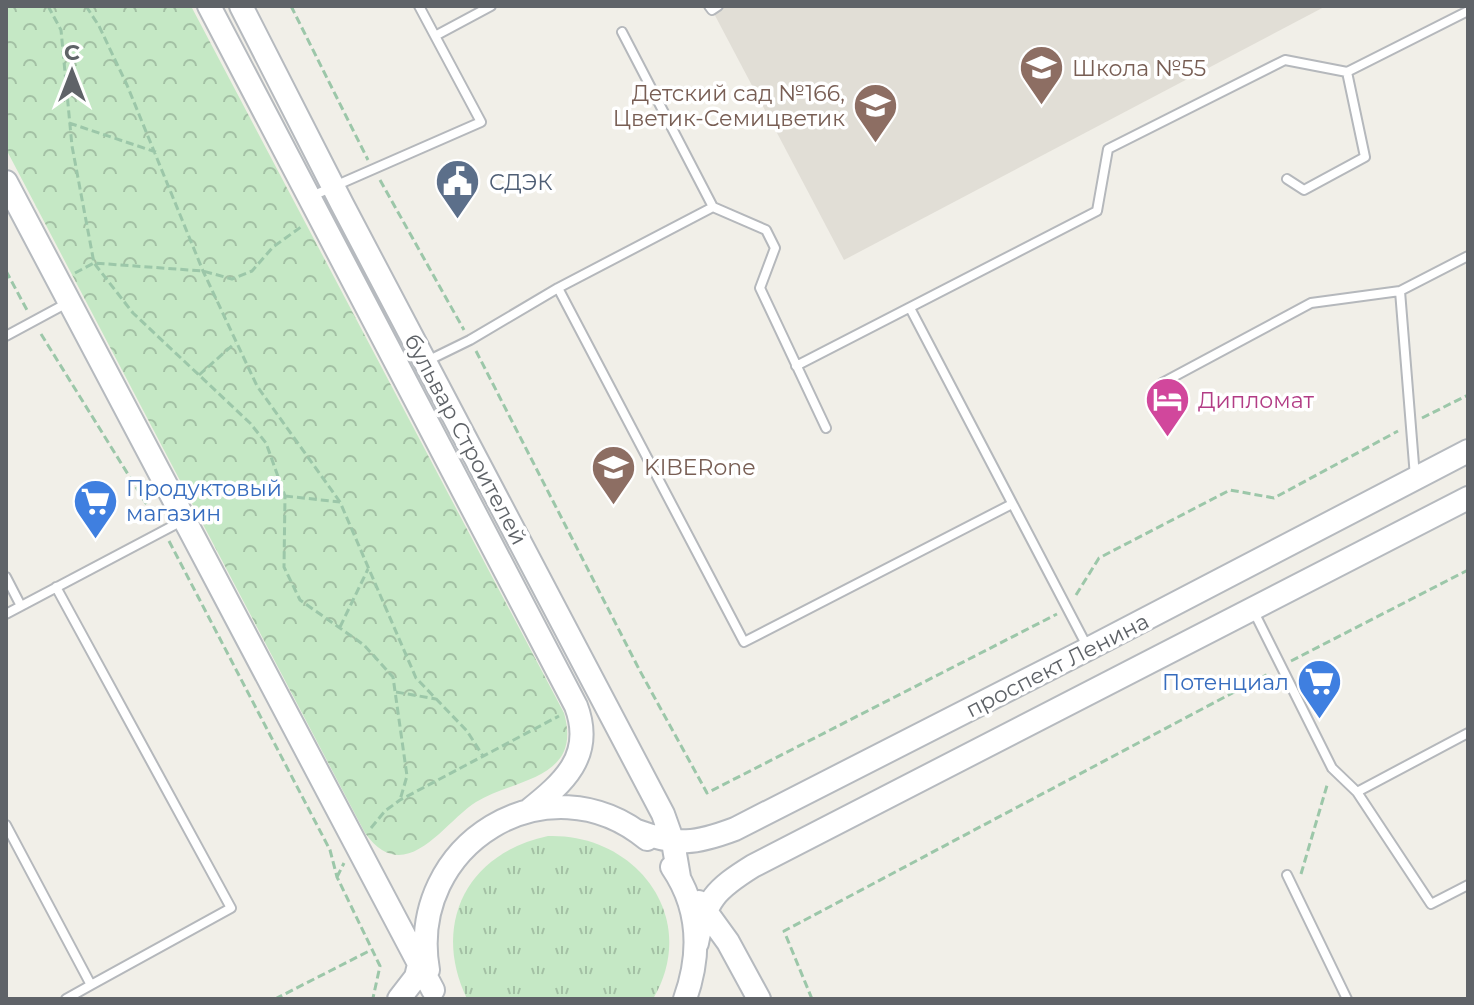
<svg xmlns="http://www.w3.org/2000/svg" width="1474" height="1005" font-family="Montserrat,sans-serif">
	<style>
		.education { fill: #e1ded6 }
		.grass { fill: url(#grass-tufts) }
		.park { fill: url(#park-crowns) }
		.lines { fill: none; stroke-linecap: round; stroke-linejoin: round }
		.lane-casing { stroke: #b5b8bc; stroke-width: 12 }
		.secondary-casing { stroke: #b6babf; stroke-width: 26 }
		.path { stroke: #9cc7a9; stroke-width: 3; stroke-dasharray: 8 4; stroke-linecap: butt }
		.lane { stroke: #fff; stroke-width: 8 }
		.secondary { stroke: #fff; stroke-width: 22 }
		.labels { text-anchor: middle; stroke-width: 7; stroke-linejoin: round; paint-order: stroke }
		.education-label { font-size: 22px; fill: #785e54; stroke: #fff; text-anchor: start }
		.service-label { font-size: 22px; fill: #4e5e75; stroke: #fff; text-anchor: start }
		.hotel-label { font-size: 22px; fill: #b23c85; stroke: #fff; text-anchor: start }
		.street-label { font-size: 22px; fill: #5f6368; stroke: #fff }
		.shop-label { font-size: 22px; fill: #366cbe; stroke: #fff; text-anchor: start }
	</style>
	<defs>
		<pattern id="grass-tufts" width="24" height="20" patternUnits="userSpaceOnUse" patternTransform="scale(2)"><rect width="24" height="20" fill="#c5e8c5"/><path d="M3 7l-1-3M5 7V3M7 7l1-3M15 17l-1-3M17 17v-4M19 17l1-3" fill="none" stroke="#a3c0a4"/></pattern>
		<pattern id="park-crowns" width="20" height="18" patternUnits="userSpaceOnUse" patternTransform="scale(2)"><rect width="20" height="18" fill="#c5e8c5"/><path d="M2 6a3 3 0 1 1 6 0M12 15a3 3 0 1 1 6 0" fill="none" stroke="#a3c0a4"/></pattern>
	</defs>
	<rect width="100%" height="100%" fill="#f1efe8"/>
	<!-- education -->
	<path class="education" d="M710 6H1326L844 260Z"/>
	<!-- grass -->
	<path class="grass" d="M548 836C636 833 701 918 653 999H467C431 924 467 853 548 836Z"/>
	<!-- park -->
	<path class="park" d="M6 6H191L564 713C583 780 515 778 476 802 443 823 405 889 365 833L6 149Z"/>
	<g class="lines">
		<defs>
			<path id="lane" d="M709 6 712 10 718 6
				M622 32 713 207
				M435 36 491 6
				M1287 179 1304 190 1365 157 1347 72
				M312 196 481 122 419 6
				M558 288 744 642 1012 504
				M1400 291 1415 477
				M910 308 1088 648
				M6 336 69 302
				M425 362 470 340 558 288 713 207 766 230 775 248 760 288 826 428
				M796 366 1097 211 1108 149 1285 60 1347 72 1468 11
				M1162 383 1311 303 1400 291 1468 256
				M6 577 21 606
				M56 587 231 908 91 985
				M1253 610 1332 768 1357 792 1468 733
				M6 614 182 521
				M1357 792 1431 904 1468 885
				M6 825 91 985 66 999
				M1287 875 1347 999"/>
			<path id="secondary" d="M209 6 576 706C595 756 563 783 528 811
				M241 6 342 204 663 814 673 842 679 877
				M6 182 433 990
				M637 831C678 846 695 844 735 829L1088 649 1468 451
				M672 867C700 908 701 954 685 999
				M699 902 728 942 759 999
				M697 943C705 900 716 889 753 866L1468 498
				M428 970C406 844 548 757 647 839
				M399 999 416 977 421 956"/>
		</defs>
		<!-- lane casing -->
		<use href="#lane" class="lane-casing"/>
		<!-- secondary casing -->
		<use href="#secondary" class="secondary-casing"/>
		<!-- path -->
		<path class="path" d="M48 6 61 30 72 146 94 263 133 313 250 423 266 443 285 496 284 567 300 600 364 645 393 677 407 776 400 800
			M86 6 99 26 127 85 203 271 257 386 340 502 416 678 467 731 483 756
			M291 6 368 160
			M69 123 156 152
			M380 180 464 330
			M6 271 27 310
			M75 273 94 263 203 271 232 279 252 271 273 247 301 227
			M41 334 157 521
			M476 351 640 671 707 793 1057 614
			M199 375 235 343
			M1422 418 1468 395
			M285 496 340 502
			M169 541 330 850 337 877 380 966 373 998
			M1076 595 1099 558 1230 490 1274 498 1398 431
			M340 627 368 569
			M1291 661 1468 570
			M396 692 436 699
			M371 828 385 811 400 800 559 716
			M1301 874 1328 782
			M337 877 344 863
			M275 999 371 950
			M812 999 784 931 1270 673"/>
		<!-- lane -->
		<use href="#lane" class="lane"/>
		<!-- secondary -->
		<use href="#secondary" class="secondary"/>
	</g>
	<!-- icons -->
	<defs>
		<symbol id="school-pin" viewBox="-11 -11 22 30"><path d="M0 17L-7.5 6A9.5 9.5 0 1 1 7.5 6Z" fill="#8d6e63" stroke="#fff"/><path d="M0-5L7-2L0 1L-7-2ZM-4 1L0 2.5L4 1V4Q0 6-4 4Z" fill="#fff"/></symbol>
		<symbol id="civic-pin" viewBox="-11 -11 22 30"><path d="M0 17L-7.5 6A9.5 9.5 0 1 1 7.5 6Z" fill="#5c6f8a" stroke="#fff"/><path d="M-.6-6.5H3V-4.5H.6V-3L4-1V1h2V6H-6V1h2V-1L-.6-3ZM-1.2 2.5V6h2.4V2.5Z" fill="#fff"/></symbol>
		<symbol id="hotel-pin" viewBox="-11 -11 22 30"><path d="M0 17L-7.5 6A9.5 9.5 0 1 1 7.5 6Z" fill="#d1479c" stroke="#fff"/><path d="M-6-4.5h1.5V1H6V5H4.5V3h-9V5H-6ZM-4 0a1.8 1.8 0 1 1 3.6 0ZM.5 0V-2.5h3Q6-2.5 6 0Z" fill="#fff"/></symbol>
		<symbol id="supermarket-pin" viewBox="-11 -11 22 30"><path d="M0 17L-7.5 6A9.5 9.5 0 1 1 7.5 6Z" fill="#3f7fe0" stroke="#fff"/><path d="M-6-5.5h2.5l.6 2H6L4.5 2H-2.5L-4.4-4H-6ZM-1.5 3.2a1.3 1.3 0 1 0 .1 0ZM3 3.2a1.3 1.3 0 1 0 .1 0Z" fill="#fff"/></symbol>
	</defs>
	<g fill-rule="evenodd">
		<use href="#school-pin" x="1016" y="42" width="51" height="69"/>
		<use href="#school-pin" x="850" y="80" width="51" height="69"/>
		<use href="#civic-pin" x="432" y="156" width="51" height="69"/>
		<use href="#hotel-pin" x="1142" y="374" width="51" height="69"/>
		<use href="#school-pin" x="588" y="442" width="51" height="69"/>
		<use href="#supermarket-pin" x="70" y="476" width="51" height="69"/>
		<use href="#supermarket-pin" x="1294" y="656" width="51" height="69"/>
	</g>
	<g class="labels">
		<!-- education labels -->
		<g class="education-label">
			<text x="1072" y="76">Школа №55</text>
			<text x="845" y="101" text-anchor="end">Детский сад №166,<tspan x="845" dy="25">Цветик-Семицветик</tspan></text>
			<text x="644" y="475">KIBERone</text>
		</g>
		<!-- service labels -->
		<g class="service-label">
			<text x="489" y="190">СДЭК</text>
		</g>
		<!-- hotel labels -->
		<g class="hotel-label">
			<text x="1198" y="408">Дипломат</text>
		</g>
		<!-- street labels -->
		<g class="street-label">
			<text transform="translate(466 439) rotate(62)" y="8">бульвар Строителей</text>
			<text transform="translate(1057 665) rotate(-27)" y="8">проспект Ленина</text>
		</g>
		<!-- shop labels -->
		<g class="shop-label">
			<text x="126" y="496">Продуктовый<tspan x="126" dy="25">магазин</tspan></text>
			<text x="1289" y="690" text-anchor="end">Потенциал</text>
		</g>
	</g>
	<!-- border -->
	<rect width="1474" height="1005" fill="none" stroke="#5f6368" stroke-width="16"/>
	<!-- north arrow -->
	<g transform="translate(72 72)" stroke="#ffffff" stroke-width="6" paint-order="stroke">
	<path d="M0-6L14 30L0 20L-14 30Z" fill="#5f6368"/>
	<text y="-12" font-size="22" font-weight="bold" text-anchor="middle" fill="#5f6368">С</text>
	</g>
</svg>
